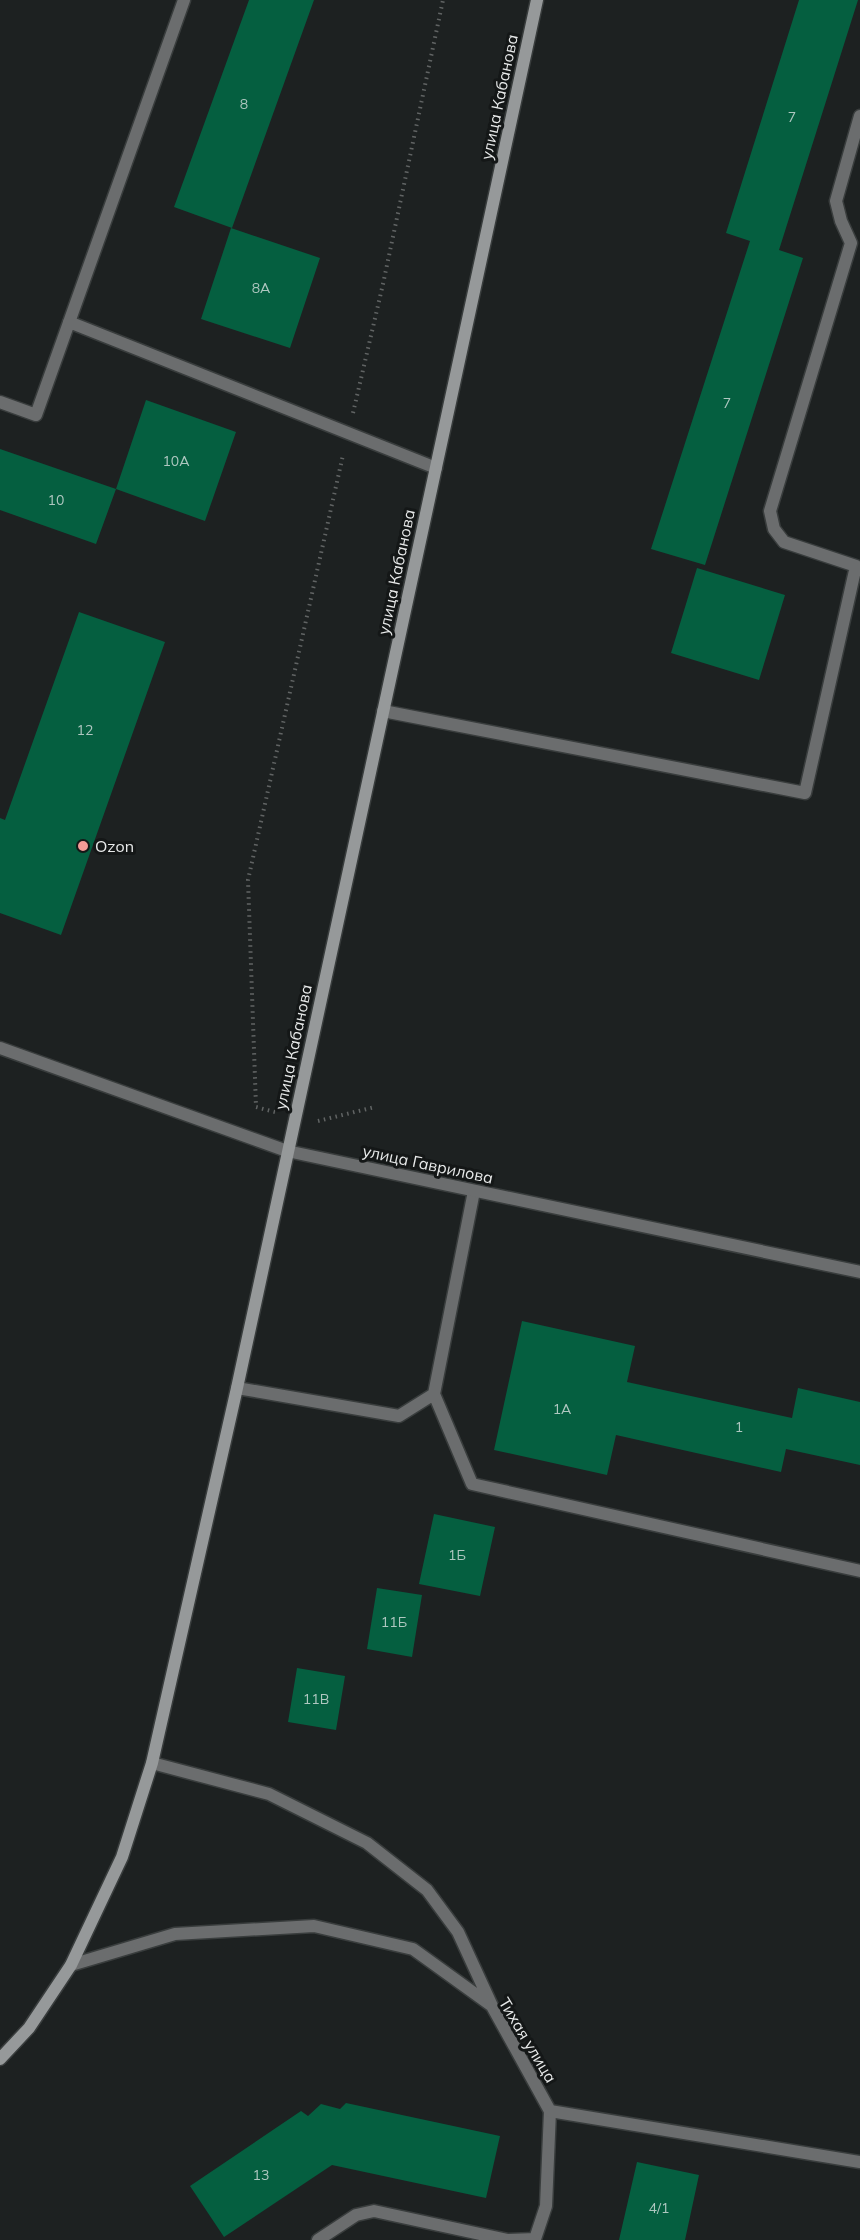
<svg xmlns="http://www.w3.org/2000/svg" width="860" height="2240" font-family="Mulish,sans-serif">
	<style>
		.building { fill: #055f40 }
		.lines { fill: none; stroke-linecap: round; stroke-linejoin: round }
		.service-casing { stroke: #393d3d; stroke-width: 15 }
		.minor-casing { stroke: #393d3d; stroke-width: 15 }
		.secondary-casing { stroke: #393d3d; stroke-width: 15 }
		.path { stroke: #616464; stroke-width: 4; stroke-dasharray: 1.5 4.5; stroke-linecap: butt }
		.service { stroke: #6b6d6e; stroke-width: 12 }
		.minor { stroke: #6b6d6e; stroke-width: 12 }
		.secondary { stroke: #96999a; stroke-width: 12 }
		.poi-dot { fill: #f59b97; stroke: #141717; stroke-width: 2 }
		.labels { text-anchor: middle; stroke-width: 6; stroke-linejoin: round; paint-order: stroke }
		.number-label { font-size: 14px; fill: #afc7c0 }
		.street-label { font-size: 16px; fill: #e8eaea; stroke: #141717 }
		.poi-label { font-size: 16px; fill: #e8eaea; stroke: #141717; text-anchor: start }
	</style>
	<rect width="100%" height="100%" fill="#1d2121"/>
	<!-- building -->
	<path class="building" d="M249 0H314L232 228 174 207Z
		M799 0H858L779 250 803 258 705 565 651 549 750 241 726 233Z
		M231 228 320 258 290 348 201 319Z
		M146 400 236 432 205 521 116 489Z
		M0 449 116 489 96 544 0 510Z
		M697 568 785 595 759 680 671 653Z
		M79 612 165 642 61 935 0 913V818L5 820Z
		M522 1321 635 1346 627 1382 792 1418 798 1388 860 1402V1465L786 1449 781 1472 616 1435 607 1475 494 1450Z
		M434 1514 495 1527 480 1596 419 1584Z
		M377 1588 422 1595 412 1657 367 1649Z
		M297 1668 345 1676 336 1730 288 1722Z
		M346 2103 500 2136 486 2198 332 2165 224 2237 190 2186 301 2111 308 2116 321 2104 340 2109Z
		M637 2162 699 2175 685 2240H619Z"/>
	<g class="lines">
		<defs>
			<path id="service" d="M69 322 436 468
				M0 402 36 415 184 0
				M383 711 805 793 856 566 784 542 774 529 770 511 851 243 841 221 836 201 860 116
				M237 1388 399 1416 434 1394 474 1191
				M434 1394 472 1484 860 1571
				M318 2240 356 2215 374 2211 508 2240 535 2239 546 2206 550 2111"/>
			<path id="minor" d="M0 1048 287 1151 860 1272
				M152 1763 269 1794 367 1843 427 1890 458 1932 492 2006
				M71 1965 175 1934 314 1926 413 1949 492 2006 550 2111 860 2162"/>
			<path id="secondary" d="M0 2059 29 2028 71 1965 122 1857 152 1763 237 1388 537 0"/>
		</defs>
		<!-- service casing -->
		<use href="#service" class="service-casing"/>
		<!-- minor casing -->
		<use href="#minor" class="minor-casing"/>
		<!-- secondary casing -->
		<use href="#secondary" class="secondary-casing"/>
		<!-- path -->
		<path class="path" d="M353 413 383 284 443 0
			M275 1112 256 1107 248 880 343 455
			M318 1121 375 1107"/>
		<!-- service -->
		<use href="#service" class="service"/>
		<!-- minor -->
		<use href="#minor" class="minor"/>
		<!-- secondary -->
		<use href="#secondary" class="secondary"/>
	</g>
	<!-- markers -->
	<circle class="poi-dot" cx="83" cy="846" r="6"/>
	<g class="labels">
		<!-- number labels -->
		<g class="number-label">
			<text x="244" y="109">8</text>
			<text x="792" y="122">7</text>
			<text x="261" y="293">8А</text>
			<text x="727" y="408">7</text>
			<text x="176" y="466">10А</text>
			<text x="56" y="505">10</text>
			<text x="85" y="735">12</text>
			<text x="562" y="1414">1А</text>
			<text x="739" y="1432">1</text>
			<text x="457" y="1560">1Б</text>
			<text x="394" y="1627">11Б</text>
			<text x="316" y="1704">11В</text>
			<text x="261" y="2180">13</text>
			<text x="659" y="2213">4/1</text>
		</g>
		<!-- street labels -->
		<g class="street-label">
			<text transform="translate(499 97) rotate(-78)" y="6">улица Кабанова</text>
			<text transform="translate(396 572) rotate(-78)" y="6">улица Кабанова</text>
			<text transform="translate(293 1047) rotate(-78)" y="6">улица Кабанова</text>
			<text transform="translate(428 1164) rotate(12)" y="6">улица Гаврилова</text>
			<text transform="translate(528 2040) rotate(59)" y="6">Тихая улица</text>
		</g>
		<!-- poi labels -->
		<g class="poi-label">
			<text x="95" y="852">Ozon</text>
		</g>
	</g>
</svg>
